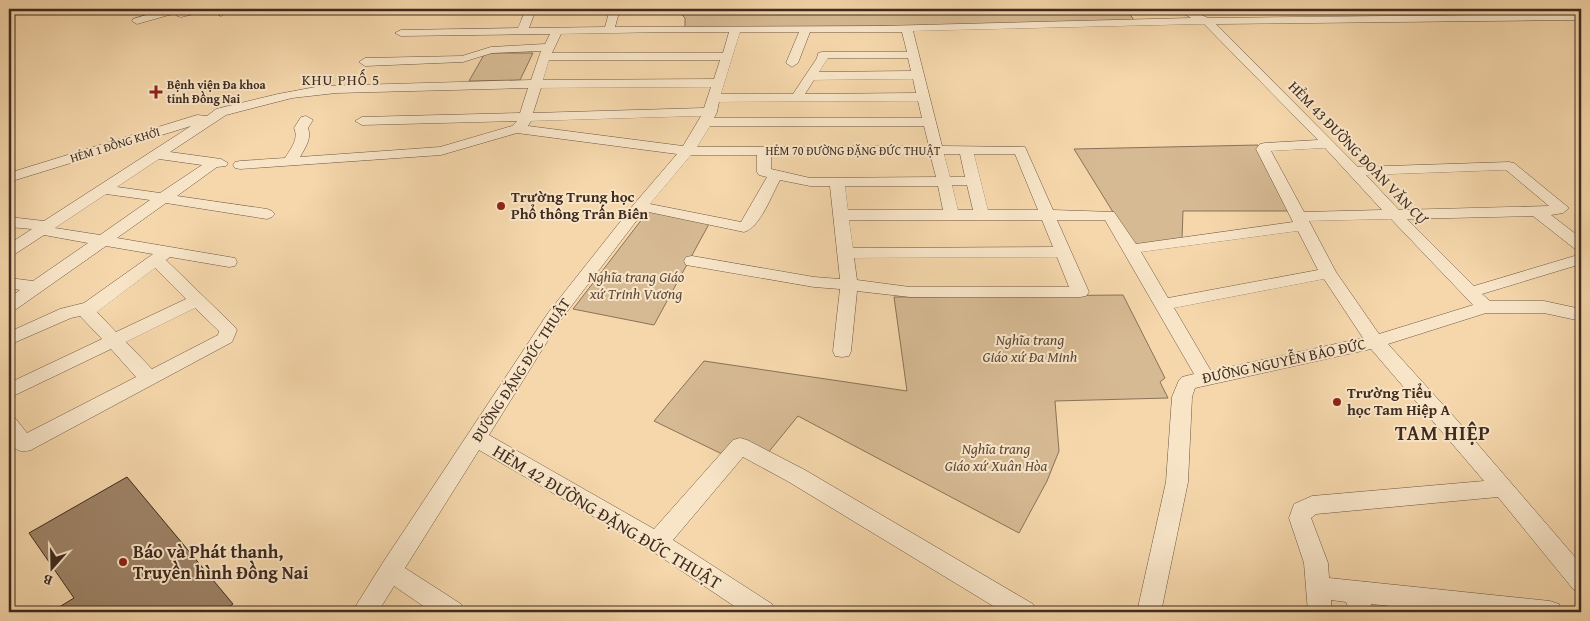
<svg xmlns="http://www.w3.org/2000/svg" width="1590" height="621" font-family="'Gentium Book Plus',serif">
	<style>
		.green { fill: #d6ba93; stroke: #8a7259 }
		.building { fill: #9e8468; stroke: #3f2b1f }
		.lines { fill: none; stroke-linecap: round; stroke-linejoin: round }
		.minor-casing { stroke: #6c5642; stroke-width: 1 }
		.minor { fill: #f8e5c8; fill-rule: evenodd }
		.poi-dot { fill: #8f2418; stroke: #f8e5c8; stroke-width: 2 }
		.labels { text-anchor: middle; stroke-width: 4; stroke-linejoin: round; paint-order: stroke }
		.far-poi-label { font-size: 12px; font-weight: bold; fill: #3f2b1f; stroke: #f8e5c8; text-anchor: start }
		.far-street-label { font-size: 12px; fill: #3f2b1f; stroke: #f8e5c8 }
		.far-quarter-label { font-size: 15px; letter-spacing: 1px; fill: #3f2b1f; stroke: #f8e5c8 }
		.street-label { font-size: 15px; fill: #3f2b1f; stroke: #f8e5c8 }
		.poi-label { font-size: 15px; font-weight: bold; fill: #3f2b1f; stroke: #f8e5c8; text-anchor: start }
		.park-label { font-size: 15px; font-style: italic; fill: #5d4836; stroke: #f8e5c8 }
		.near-street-label { font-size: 18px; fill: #3f2b1f; stroke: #f8e5c8 }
		.near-poi-label { font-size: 18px; font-weight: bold; fill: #3f2b1f; stroke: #f8e5c8; text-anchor: start }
		.district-label { font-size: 20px; font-weight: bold; letter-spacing: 1px; fill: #3f2b1f; stroke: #f8e5c8 }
	</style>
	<rect width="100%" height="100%" fill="#f5d7ab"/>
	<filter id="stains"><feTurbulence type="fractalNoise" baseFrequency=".004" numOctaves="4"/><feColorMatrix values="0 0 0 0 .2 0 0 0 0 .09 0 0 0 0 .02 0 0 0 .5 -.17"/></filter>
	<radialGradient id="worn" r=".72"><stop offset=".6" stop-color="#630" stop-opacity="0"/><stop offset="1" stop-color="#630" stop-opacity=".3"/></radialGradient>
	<!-- green -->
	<path class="green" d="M669 9H1126L1134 20 934 26 685 27V18L679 12Z
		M485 53H533L520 80 469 81Z
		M1258 145 1292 211H1183L1182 239 1134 246 1074 149Z
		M649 210 709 224 654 325 573 309Z
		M1123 295 1165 378 1160 382 1168 398 1055 401 1059 451 1047 481 1019 533 798 416 767 454H722L654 421 704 361 907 391 894 297Z"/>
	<!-- building -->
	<path class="building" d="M127 477 233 604 221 612H51L74 598 29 533Z"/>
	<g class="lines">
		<defs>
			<path id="minor" d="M166 9H177L178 12 190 9H208L207 11 181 17 177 16 176 13 137 24 132 21 133 19Z
				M210 9H222L226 13 221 16Z
				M526 9H536L529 28 605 27 610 9H620L615 27 881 26 1191 18 1176 9H1189L1208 18 1581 14V20L1216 24 1358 167 1509 162 1514 163 1569 208 1563 213 1551 215 1581 238V251L1575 249 1533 216 1407 219 1474 286 1581 254V264L1482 294 1490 301H1544L1581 309V321L1544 313H1486L1388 344 1456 419 1581 564V592L1573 589 1498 497 1316 514 1311 518 1328 563 1329 578 1550 601 1559 604 1562 612H1446L1371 604 1374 612H1350L1346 602 1331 600 1332 612H1308L1304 563 1289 518 1294 504 1312 496 1484 481 1371 349 1195 388 1192 397 1188 482 1161 612H1137L1166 482 1172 397 1179 380 1182 377 1194 374 1105 220H1057L1089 292 1086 296 1080 297H910L857 291 851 351 849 356 842 357 835 356 833 351 840 289 814 287 692 266 686 265 684 261 686 257 692 256 814 277 840 279 830 186H810L780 180C772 194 760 228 744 232L644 211 560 321 489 435 654 529 733 440 740 438 747 440 805 470 1033 604 1036 612H1003L789 482 743 457 673 540 772 604 775 612H743L649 549 479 450 405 568 461 604 464 612H432L394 586 378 612H352L382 564 548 313 635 203 677 154 517 133 441 155 240 169 235 168 233 165 235 162 240 161 285 158C291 148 299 139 294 128L301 117 306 116 313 120 308 128C312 139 305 148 300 157L440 147 512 126 517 121 362 125 355 121 362 117 520 113 528 88 336 93 292 98 226 115 170 152 221 159 228 163 226 166 217 167 177 196 267 209 272 211 275 214 272 217 267 219 166 203 117 238 235 258 237 262 235 266 229 267 170 257 166 260 234 326 237 330 232 342 31 450C8 457 9 432 9 416L16 419 27 433 136 377 111 349 9 398V383L102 339 80 316 71 318 9 345V332L60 309 84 303 153 254 106 246 15 310 9 312V298L20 290 9 288V278L33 281 88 243 44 235 15 254 9 256V244L32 229 9 227V217L44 221 191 126 9 182V173L197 115 207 116 216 109 278 94 321 86 531 80 541 51 492 53 463 62 365 66 359 62 365 58 462 56 491 47 545 44 550 34 401 36 395 33 401 30 518 28ZM1204 24 1318 140 1265 143 1260 144 1256 149 1293 222 1136 244 1114 212 1053 210 1025 147 942 146 913 31ZM670 32H729L723 53H552L561 34ZM740 32H799L786 63 792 67 798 63 810 32H902L907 52H822L818 53 817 58 793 94H721ZM828 58H908L911 71 819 72ZM549 60H720L714 79 543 80ZM913 79 916 93 805 94 814 80ZM711 87 704 108 533 113 541 88ZM918 101 922 118H714L717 112 719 102ZM701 116 683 146 528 126 531 121ZM710 126H924L929 146 697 147ZM1325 148 1382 210 1304 212 1271 151ZM930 154 936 177 810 178 771 169V155ZM944 154H960L965 177H950ZM974 154H1015L1038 210H988ZM691 155H757V172L759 175 767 177 741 222 650 204ZM159 159 202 165 160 193 117 187ZM1506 170 1549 206 1399 210 1366 175ZM952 185H967L973 210H958ZM845 186H938L943 210H848ZM106 194 150 200 100 235 55 228ZM1391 219 1473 305 1379 334 1336 272 1309 221ZM849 220H1042L1053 247 853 248ZM1298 231 1318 270 1168 298 1141 252ZM1057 257 1069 287H910L857 280 854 258ZM155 268 186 299 116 332 97 312ZM1324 279 1363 338 1211 371 1174 308ZM195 308 219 331 218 335 152 369 126 342Z"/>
		</defs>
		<!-- minor casing -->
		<use href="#minor" class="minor-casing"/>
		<!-- minor -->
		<use href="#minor" class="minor"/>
	</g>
	<!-- markers -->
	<g class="poi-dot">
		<path d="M153.5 84.5h5v5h5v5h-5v5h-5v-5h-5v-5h5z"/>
		<circle cx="501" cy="206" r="5"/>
		<circle cx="1337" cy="402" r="5"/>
		<circle cx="123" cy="562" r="5"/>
	</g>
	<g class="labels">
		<!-- far-poi labels -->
		<g class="far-poi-label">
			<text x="167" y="89">Bệnh viện Đa khoa<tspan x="167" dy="14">tỉnh Đồng Nai</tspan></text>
		</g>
		<!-- far-street labels -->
		<g class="far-street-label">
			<text transform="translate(115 145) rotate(-17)" y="4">HẺM 1 ĐỒNG KHỞI</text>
			<text x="853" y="155">HẺM 70 ĐƯỜNG ĐẶNG ĐỨC THUẬT</text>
		</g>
		<!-- far-quarter labels -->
		<g class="far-quarter-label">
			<text x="341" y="85">KHU PHỐ 5</text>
		</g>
		<!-- street labels -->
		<g class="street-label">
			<text transform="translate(1358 153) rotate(46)" y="5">HẺM 43 ĐƯỜNG ĐOÀN VĂN CỰ</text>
			<text transform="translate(1284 361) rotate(-12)" y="5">ĐƯỜNG NGUYỄN BẢO ĐỨC</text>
			<text transform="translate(521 370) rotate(-57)" y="5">ĐƯỜNG ĐẶNG ĐỨC THUẬT</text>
		</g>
		<!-- poi labels -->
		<g class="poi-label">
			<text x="511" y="202">Trường Trung học<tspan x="511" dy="17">Phổ thông Trấn Biên</tspan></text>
			<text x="1347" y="398">Trường Tiểu<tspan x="1347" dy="17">học Tam Hiệp A</tspan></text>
		</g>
		<!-- park labels -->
		<g class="park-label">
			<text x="636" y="282">Nghĩa trang Giáo<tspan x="636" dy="17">xứ Trinh Vương</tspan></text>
			<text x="1030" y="345">Nghĩa trang<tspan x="1030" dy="17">Giáo xứ Đa Minh</tspan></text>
			<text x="996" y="454">Nghĩa trang<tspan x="996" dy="17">Giáo xứ Xuân Hòa</tspan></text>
		</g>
		<!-- near-street labels -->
		<g class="near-street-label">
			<text transform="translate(607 517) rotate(31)" y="6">HẺM 42 ĐƯỜNG ĐẶNG ĐỨC THUẬT</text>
		</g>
		<!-- near-poi labels -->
		<g class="near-poi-label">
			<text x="133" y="558">Báo và Phát thanh,<tspan x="133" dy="21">Truyền hình Đồng Nai</tspan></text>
		</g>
		<!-- district labels -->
		<g class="district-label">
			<text x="1443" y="440">TAM HIỆP</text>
		</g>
	</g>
	<!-- margin -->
	<rect width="1590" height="621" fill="none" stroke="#f5d7ab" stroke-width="30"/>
	<rect x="10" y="10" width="1570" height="601" fill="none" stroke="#3f2b1f" stroke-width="2.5"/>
	<rect x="15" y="15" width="1560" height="591" fill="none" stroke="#3f2b1f"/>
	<!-- north arrow -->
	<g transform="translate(52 568) rotate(200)" stroke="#f8e5c8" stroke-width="4" paint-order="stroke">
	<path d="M0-4L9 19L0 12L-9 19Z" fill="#3f2b1f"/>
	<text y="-8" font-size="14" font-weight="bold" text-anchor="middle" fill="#3f2b1f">B</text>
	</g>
	<rect width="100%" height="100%" filter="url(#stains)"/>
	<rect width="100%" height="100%" fill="url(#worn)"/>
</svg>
